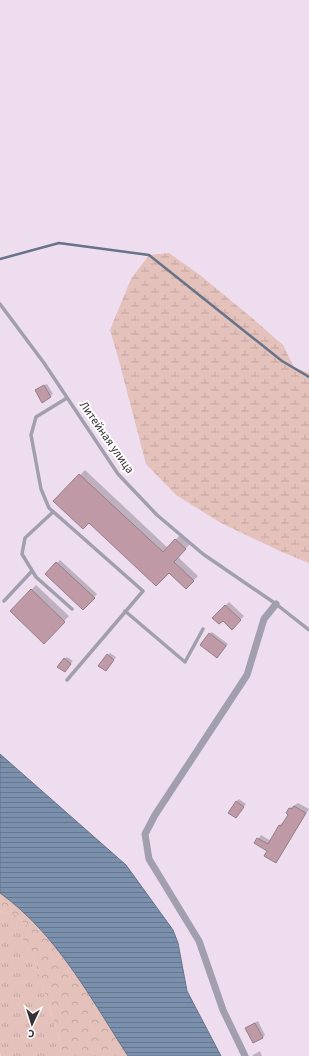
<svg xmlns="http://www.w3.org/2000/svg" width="309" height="1056" font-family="'Source Sans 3',sans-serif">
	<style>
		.grass { fill: url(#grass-tufts) }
		.forest { fill: url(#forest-crowns) }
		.wetland { fill: url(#wetland-marsh) }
		.water { fill: url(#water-rules); stroke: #667389 }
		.shadow { fill: #0003 }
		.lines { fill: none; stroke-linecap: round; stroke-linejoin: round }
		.stream { stroke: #667389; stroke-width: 2.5 }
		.building { fill: #c099a6; stroke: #957f86 }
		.lane { stroke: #a19fae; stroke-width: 3.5 }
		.street { stroke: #a19fae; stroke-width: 7 }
		.labels { text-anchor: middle; stroke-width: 4; stroke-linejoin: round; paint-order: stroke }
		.street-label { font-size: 12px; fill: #363037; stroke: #fff }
	</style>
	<defs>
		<pattern id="grass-tufts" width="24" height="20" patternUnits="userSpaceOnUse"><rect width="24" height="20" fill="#e4c1bb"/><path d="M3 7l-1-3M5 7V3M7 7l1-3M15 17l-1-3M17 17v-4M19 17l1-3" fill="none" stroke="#c4a6a1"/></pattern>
		<pattern id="forest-crowns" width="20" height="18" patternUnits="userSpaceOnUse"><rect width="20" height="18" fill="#e4c1bb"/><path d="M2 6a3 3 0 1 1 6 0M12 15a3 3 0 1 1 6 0" fill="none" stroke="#c4a6a1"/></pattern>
		<pattern id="wetland-marsh" width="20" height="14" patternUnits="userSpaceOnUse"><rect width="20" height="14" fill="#e4c1bb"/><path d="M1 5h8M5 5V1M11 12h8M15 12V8" fill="none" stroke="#c4a6a1"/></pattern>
		<pattern id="water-rules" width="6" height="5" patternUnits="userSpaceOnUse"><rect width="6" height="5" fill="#7b90ac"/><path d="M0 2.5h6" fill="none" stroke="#66768d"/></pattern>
	</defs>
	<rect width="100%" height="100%" fill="#eeddef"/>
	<!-- grass -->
	<path class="grass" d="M0 911 2 913 14 914 28 926 23 942 32 953 60 1041 61 1050 58 1056H1L0 1053Z"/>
	<!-- forest -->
	<path class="forest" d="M0 893C57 934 91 999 128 1056H58L61 1050 60 1041 32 953 23 942V930L28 926 14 914 2 913 0 911Z"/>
	<!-- wetland -->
	<path class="wetland" d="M169 253 200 275 252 318 283 345 294 367 309 373V563L282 552 221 523 176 495 146 464 118 357 110 330 131 279 149 255Z"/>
	<!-- water -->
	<path class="water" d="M0 754 126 865 173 930 178 943 187 991 221 1056H128C91 999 57 934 0 893Z"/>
	<!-- shadow -->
	<path class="shadow" d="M47 384 53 394 43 401 39 388Z
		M85 470 168 548 180 535 190 544 178 557 198 576 186 588 169 571 55 501Z
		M60 560 97 594 83 609 46 574Z
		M36 585 69 616 44 642 11 611Z
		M229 602 244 616 232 628 223 620 214 618Z
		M212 632 228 644 219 655 210 634Z
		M110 653 116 657 108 668V655Z
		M67 657 73 661 67 668 64 659Z
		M239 799 246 804 236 817V802Z
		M298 803 309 809 279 858 276 862 258 839 261 835 271 841 280 825 283 822 285 823 290 814 287 813 290 808Z
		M258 1021 265 1035 262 1038 246 1028Z
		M260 1051 262 1056H252L253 1055Z"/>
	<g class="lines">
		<!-- stream -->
		<path class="stream" d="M0 259 59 243 149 255 282 361 309 377"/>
	</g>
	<!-- building -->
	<path class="building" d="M44 385 51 397 42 403 35 390Z
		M79 474 163 552 175 539 186 549 174 562 194 581 186 589 169 573 156 586 89 523 83 529 53 501Z
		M56 562 95 598 83 610 45 574Z
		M31 589 65 622 44 644 10 611Z
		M225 605 241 620 232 630 223 621 219 624 212 618Z
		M209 633 226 646 217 658 200 645Z
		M107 654 114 660 106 671 98 666Z
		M64 658 71 664 65 672 57 667Z
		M236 801 244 807 236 818 228 813Z
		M294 806 306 813 276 863 264 856 267 851 254 843 257 838 268 844 279 825 281 826 288 815 286 813 289 808 292 809Z
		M255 1023 263 1038 253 1043 245 1028Z"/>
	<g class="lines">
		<!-- lane -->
		<path class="lane" d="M0 304 44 363 118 474 157 515 203 554 276 604 309 630
			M67 398 36 417 31 435 41 489 49 508 143 591 67 680
			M53 512 25 538 22 554 36 577 72 609
			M4 601 32 571
			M125 611 185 662 203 629"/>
		<!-- street -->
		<path class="street" d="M245 1056 223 1010 199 941 149 859 145 834 155 815 247 675 264 619 276 604"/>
	</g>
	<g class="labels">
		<!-- street labels -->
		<g class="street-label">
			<text transform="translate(107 437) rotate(55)" y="4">Литейная улица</text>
		</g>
	</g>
	<!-- north arrow -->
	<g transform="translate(32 1024) rotate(184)" stroke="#ffffff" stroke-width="3" paint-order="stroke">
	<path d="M0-3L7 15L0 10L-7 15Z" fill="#363037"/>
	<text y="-6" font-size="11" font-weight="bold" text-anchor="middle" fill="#363037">С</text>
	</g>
</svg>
